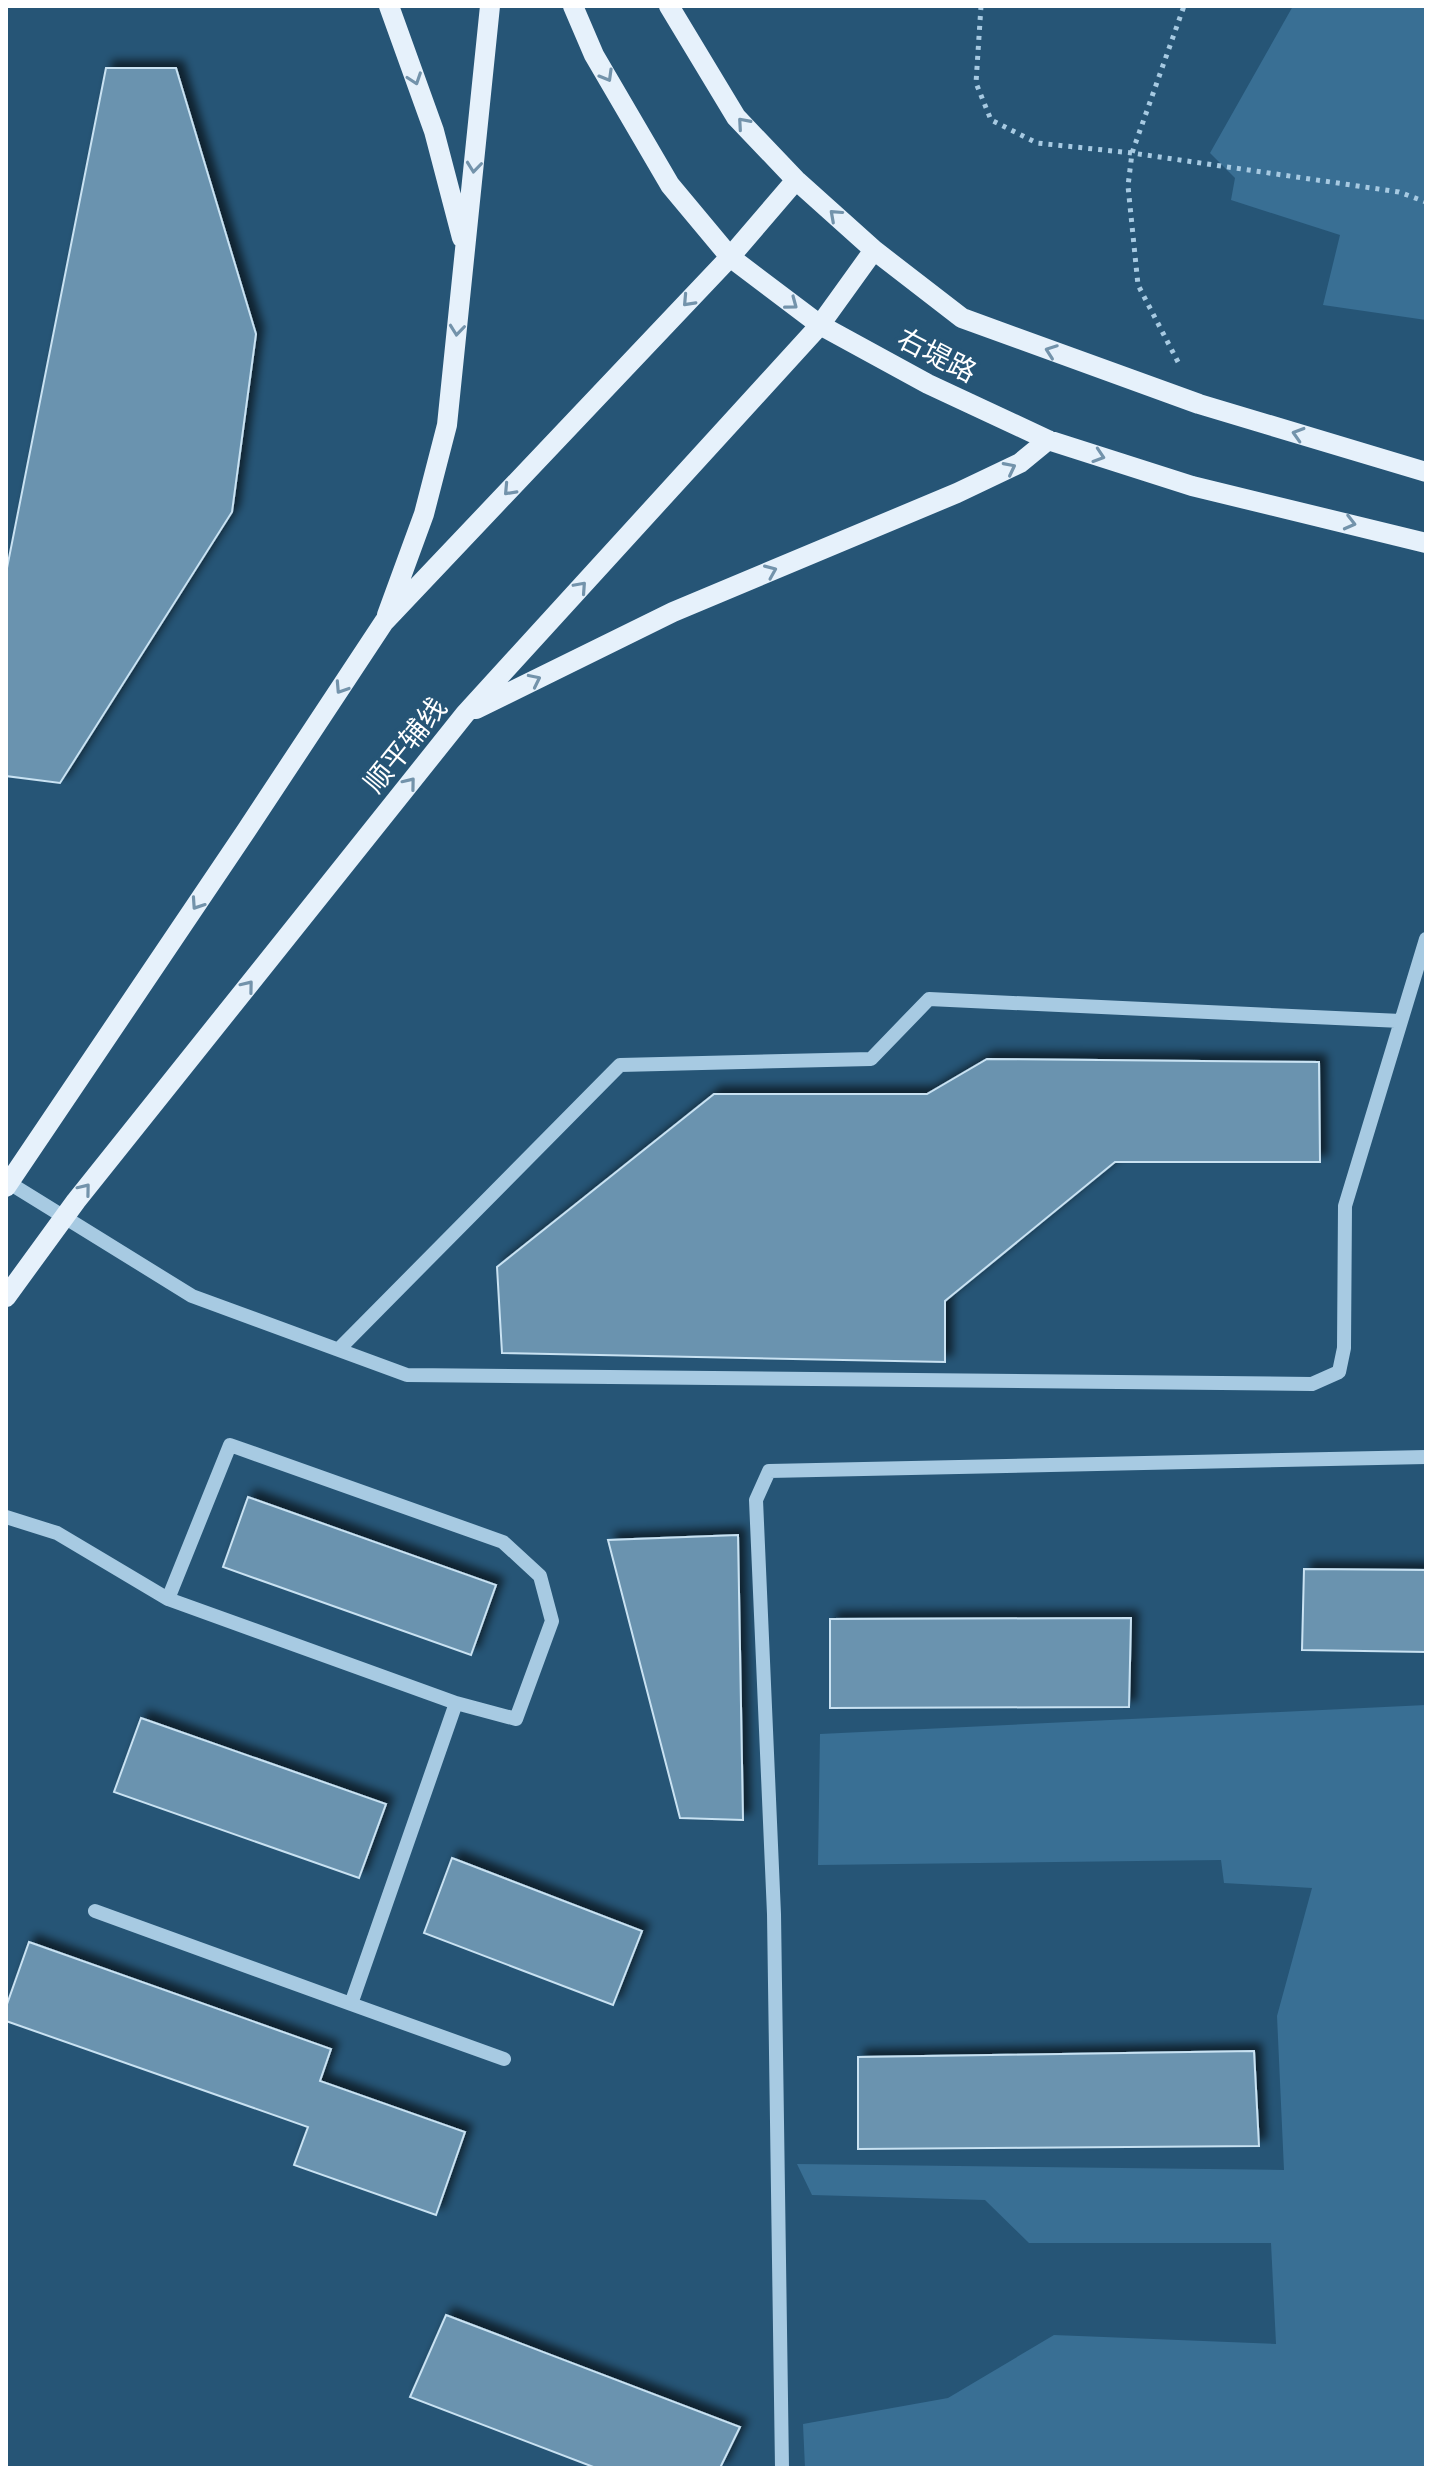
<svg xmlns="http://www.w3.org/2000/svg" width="1432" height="2474" font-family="'Asap Condensed','Noto Sans SC',sans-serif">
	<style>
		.green { fill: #396f94 }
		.building { fill: #6a93af; stroke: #c9e2f2; stroke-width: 2; filter: url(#shadow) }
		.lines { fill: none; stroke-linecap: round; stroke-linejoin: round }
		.path { stroke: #a7cae2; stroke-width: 5; stroke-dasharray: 4 6; stroke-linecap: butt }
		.minor { stroke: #a7cae2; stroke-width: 14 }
		.major { stroke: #e6f1fb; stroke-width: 20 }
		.oneway { stroke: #7393ab }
		.labels { text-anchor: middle; stroke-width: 8; stroke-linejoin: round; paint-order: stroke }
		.street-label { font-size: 28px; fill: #fff; stroke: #265576 }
	</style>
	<defs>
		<filter id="shadow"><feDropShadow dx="7" dy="-7" stdDeviation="4" flood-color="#0009"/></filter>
	</defs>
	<rect width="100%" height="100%" fill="#265576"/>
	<!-- green -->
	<path class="green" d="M1293 6H1426V320L1323 305 1340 235 1231 200 1235 178 1210 153Z
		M1426 1705V2468H805L803 2424 948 2398 1054 2335 1276 2344 1271 2243H1029L985 2200 812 2195 797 2164 1284 2170 1277 2016 1312 1888 1224 1883 1221 1860 818 1865 820 1734Z"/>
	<!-- building -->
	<path class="building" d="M106 68H176L256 334 232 512 60 783 6 776V573Z
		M987 1059 1319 1062 1320 1162H1115L945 1301V1362L502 1353 497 1267 714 1094H927Z
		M248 1497 496 1585 471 1655 223 1567Z
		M738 1535 743 1820 680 1818 608 1540Z
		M1304 1569 1426 1570V1652L1302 1650Z
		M1131 1618 1129 1707 830 1708V1619Z
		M141 1718 386 1804 359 1878 114 1792Z
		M452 1858 642 1931 613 2005 424 1933Z
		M29 1942 331 2049 320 2081 465 2132 436 2215 294 2165 308 2127 6 2021V2007Z
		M1254 2051 1259 2146 858 2149V2057Z
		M446 2315 740 2427 720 2468H596L410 2397Z"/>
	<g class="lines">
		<!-- path -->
		<path class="path" d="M981 6 976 83 991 120 1037 143 1132 153 1399 192 1426 202
			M1178 362 1138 285 1128 186 1132 153 1184 6"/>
		<!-- minor -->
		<path class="minor" d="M6 1181 192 1296 407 1375 1312 1384 1339 1372 1344 1348 1345 1206 1426 939
			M339 1349 620 1065 871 1059 929 999 1401 1021
			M6 1517 57 1533 168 1599 456 1703 351 2004 95 1911
			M168 1599 230 1445 503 1542 540 1576 552 1621 516 1719 456 1703
			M351 2004 504 2059
			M782 2468 774 1914 756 1500 769 1471 1426 1457"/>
		<!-- major -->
		<path class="major" d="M389 6 434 131 462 238
			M573 6 594 55 670 185 730 257 820 325 928 384 1048 440 1192 486 1426 543
			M669 6 736 117 796 180 874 250 962 318 1199 404 1426 472
			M387 615 424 514 447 425 490 6
			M476 709 673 612 957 493 1020 463 1048 440
			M6 1187 246 831 384 622 730 257 796 180
			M6 1297 76 1201 465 714 820 325 874 250"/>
	</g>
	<!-- one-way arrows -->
	<defs><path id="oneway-chevron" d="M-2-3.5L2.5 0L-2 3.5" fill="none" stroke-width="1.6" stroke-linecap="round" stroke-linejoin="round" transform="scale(2)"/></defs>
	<g class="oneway">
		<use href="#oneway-chevron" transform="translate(607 76) rotate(60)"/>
		<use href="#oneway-chevron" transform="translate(415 79) rotate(71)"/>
		<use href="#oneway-chevron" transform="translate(743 123) rotate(-131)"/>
		<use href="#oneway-chevron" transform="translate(474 167) rotate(96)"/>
		<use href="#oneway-chevron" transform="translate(835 215) rotate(-138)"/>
		<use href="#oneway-chevron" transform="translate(688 301) rotate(133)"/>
		<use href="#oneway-chevron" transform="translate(792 304) rotate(37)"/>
		<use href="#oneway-chevron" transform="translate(457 330) rotate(96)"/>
		<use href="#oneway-chevron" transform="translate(1051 351) rotate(-160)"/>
		<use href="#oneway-chevron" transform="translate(1298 434) rotate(-163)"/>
		<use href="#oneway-chevron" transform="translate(1099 456) rotate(18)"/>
		<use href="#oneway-chevron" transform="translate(1010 468) rotate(-27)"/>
		<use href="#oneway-chevron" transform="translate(509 490) rotate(133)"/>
		<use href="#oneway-chevron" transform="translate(1350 523) rotate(14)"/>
		<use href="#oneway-chevron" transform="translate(771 571) rotate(-23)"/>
		<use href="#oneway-chevron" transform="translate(581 587) rotate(-48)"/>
		<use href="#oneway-chevron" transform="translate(535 680) rotate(-26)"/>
		<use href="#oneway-chevron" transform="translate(341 688) rotate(123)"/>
		<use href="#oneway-chevron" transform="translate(410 783) rotate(-51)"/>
		<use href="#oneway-chevron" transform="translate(197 904) rotate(124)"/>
		<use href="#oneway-chevron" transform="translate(248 986) rotate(-51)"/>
		<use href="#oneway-chevron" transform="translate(85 1189) rotate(-51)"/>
	</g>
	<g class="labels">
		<!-- street labels -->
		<g class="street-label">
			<text transform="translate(937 355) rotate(27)" y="10">右堤路</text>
			<text transform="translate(405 745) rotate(-51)" y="10">顺平辅线</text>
		</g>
	</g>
	<!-- border -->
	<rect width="1432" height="2474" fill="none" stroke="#ffffff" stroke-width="16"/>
</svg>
